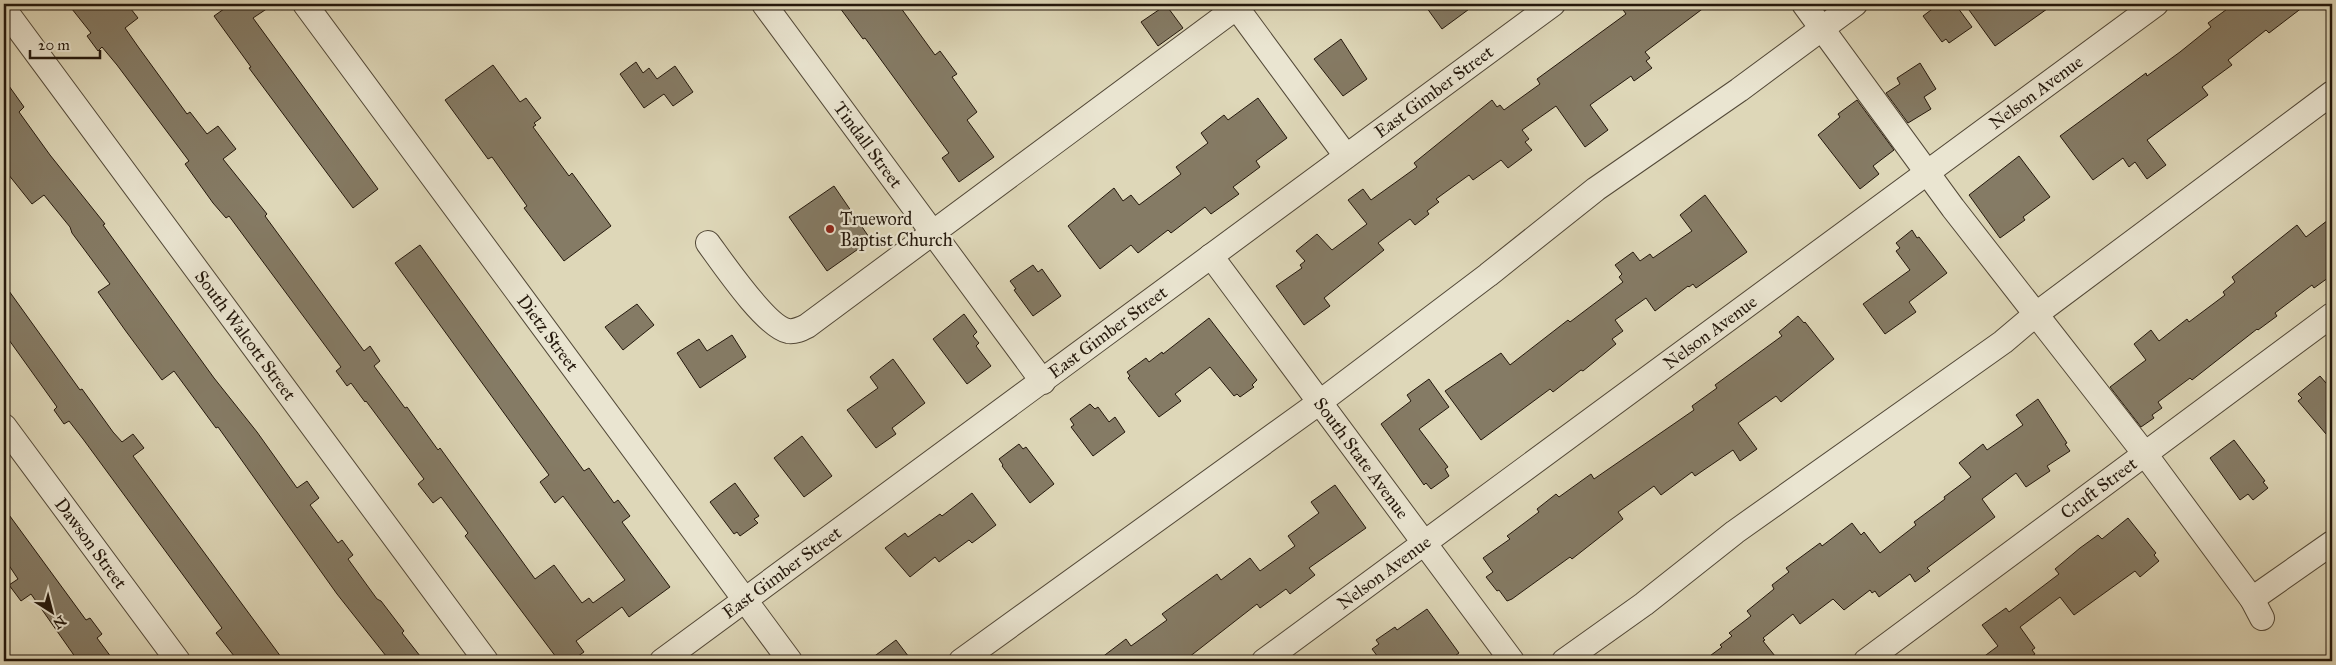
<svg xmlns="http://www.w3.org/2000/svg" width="2336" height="665" font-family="'IM FELL Great Primer',serif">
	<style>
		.building { fill: #857b65; stroke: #24180c }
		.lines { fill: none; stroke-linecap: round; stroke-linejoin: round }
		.minor-casing { stroke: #524837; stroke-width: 26 }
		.minor { stroke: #eae5d1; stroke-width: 24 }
		.poi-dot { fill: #8f2418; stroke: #eae5d1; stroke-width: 2 }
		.labels { text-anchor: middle; stroke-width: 4.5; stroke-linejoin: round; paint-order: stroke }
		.street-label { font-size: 18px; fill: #24180c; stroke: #eae5d1 }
		.poi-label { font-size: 18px; fill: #24180c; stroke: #eae5d1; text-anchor: start }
	</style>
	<rect width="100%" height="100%" fill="#ded7b8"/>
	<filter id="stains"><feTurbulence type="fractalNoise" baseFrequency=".004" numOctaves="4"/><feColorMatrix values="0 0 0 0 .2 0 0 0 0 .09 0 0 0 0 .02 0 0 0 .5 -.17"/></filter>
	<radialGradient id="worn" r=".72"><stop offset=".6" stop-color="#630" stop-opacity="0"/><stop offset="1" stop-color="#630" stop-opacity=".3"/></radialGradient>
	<!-- building -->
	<path class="building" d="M68 4H127L138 18 125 28 139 48 187 114 190 112 207 134 218 126 236 149 223 159 267 214 265 216 364 351 370 346 380 361 374 366 405 408 407 407 438 450 440 448 535 579 554 565 582 603 589 598 593 603 625 580 563 496 555 503 540 482 549 475 395 263 420 245 584 471 589 468 614 503 618 500 630 516 622 522 670 587 629 617 622 607 576 641 584 652 571 661H559L472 545 465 536 468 533 441 497 433 503 418 484 424 479 366 401 365 402 351 383 347 386 336 371 341 367 229 216 226 218 213 203 185 164 189 161 117 65 102 47 98 51 87 36 91 33Z
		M231 4H274L253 18 378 189 353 208 249 68 251 67 214 16Z
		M837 4H898L935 55 940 51 957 74 952 77 977 112 967 120 994 157 959 182 942 158 949 153 865 38 863 39Z
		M1424 4H1476L1442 29Z
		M1619 4H1709L1645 52 1650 58 1646 61 1652 68 1634 81 1631 76 1590 105 1608 130 1585 147 1556 106 1522 130 1529 139 1525 142 1532 150 1508 168 1501 160 1473 180 1469 175 1436 199 1439 202 1427 211 1429 214 1415 225 1410 219 1378 243 1384 250 1324 298 1330 306 1304 325 1276 286 1302 268 1300 265 1305 261 1296 251 1317 234 1332 250 1367 224 1348 200 1363 189 1371 200 1417 167 1414 163 1492 100 1497 107 1500 105 1504 110 1540 84 1537 79 1626 14Z
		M1939 4H1955L1972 27 1949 43 1946 39 1942 42 1923 16Z
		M1979 4H2054L1995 46 1969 10Z
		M2234 4H2307L2269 33 2266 30 2228 60 2232 65 2202 87 2208 95 2147 140 2166 165 2147 179 2135 162 2129 167 2123 158 2093 180 2060 136 2146 73 2147 76 2180 52 2211 27 2208 23Z
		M1166 5 1183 28 1158 46 1141 22Z
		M1341 39 1367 79 1343 96 1314 59Z
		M636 62 643 73 649 68 657 79 675 66 693 92 673 106 664 94 644 108 620 74Z
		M1920 63 1936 89 1924 97 1931 109 1908 123 1886 93 1900 84 1897 78Z
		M493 65 520 102 526 98 541 118 534 123 536 125 533 127 569 176 572 173 611 226 564 261 524 208 527 206 492 157 488 159 445 100Z
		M4 79 24 107 19 112 50 155 105 224 103 225 214 378 257 432 297 488 307 481 319 498 310 505 338 543 342 540 353 555 348 559 377 599 381 601 404 631 402 633 424 661H390L337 594 218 427 216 428 174 371 162 380 125 330 98 292 110 284 72 233 70 227 44 195 32 204 4 169Z
		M1258 98 1287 138 1256 161 1260 167 1233 187 1239 194 1211 214 1205 207 1171 233 1168 230 1138 253 1131 245 1100 269 1068 226 1114 188 1123 201 1131 195 1139 205 1181 174 1176 167 1208 143 1201 133 1224 115 1228 120Z
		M1857 100 1894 150 1873 166 1879 174 1860 189 1818 135 1840 117 1838 114Z
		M2019 156 2050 197 2023 217 2025 220 2000 238 1969 195Z
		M834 186 871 240 827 271 789 217Z
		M1705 195 1747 252 1696 288 1693 284 1689 287 1688 286 1655 311 1646 298 1615 320 1623 331 1612 339 1616 344 1583 371 1581 370 1553 392 1550 389 1481 440 1445 391 1501 353 1510 365 1568 320 1570 322 1623 282 1619 277 1622 274 1615 265 1633 252 1640 261 1650 254 1653 258 1692 231 1680 215Z
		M2332 217V269L2329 272 2332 275 2314 288 2312 285 2275 313 2277 316 2258 330 2257 329 2192 380 2190 378 2158 402 2162 408 2152 415 2154 418 2141 427 2110 387 2146 360 2134 344 2151 330 2159 341 2187 319 2189 322 2225 295 2223 292 2235 282 2232 277 2297 225 2306 237Z
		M1912 230 1917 238 1919 237 1947 273 1909 302 1916 312 1885 334 1863 304 1910 270 1896 251 1900 248 1896 243Z
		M1033 265 1038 272 1042 269 1061 296 1033 316 1014 290 1016 289 1010 281Z
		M4 284 80 390 82 389 113 432 122 442 133 434 144 448 133 456 284 661H238L216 633 222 628 83 439 69 421 64 424 54 410 57 407 4 333Z
		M637 304 654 325 623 350 605 327Z
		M964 314 977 332 973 336 979 343 976 346 991 366 967 384 933 339Z
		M1798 316 1804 323 1805 322 1834 359 1781 402 1776 396 1738 423 1757 449 1740 461 1733 450 1695 476 1692 472 1661 495 1654 486 1618 512 1623 519 1572 559 1570 557 1512 599 1507 601 1499 590 1497 591 1486 577 1493 572 1483 558 1510 539 1507 536 1539 512 1537 509 1556 494 1559 497 1591 474 1594 479 1694 410 1692 406 1717 388 1715 385 1782 336 1779 332Z
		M1209 318 1257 380 1252 385 1254 387 1240 397 1237 394 1234 396 1210 367 1175 394 1181 401 1159 417 1128 378 1130 376 1127 372 1146 358 1149 362 1162 352 1163 354Z
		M732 335 746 357 700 388 677 353 699 339 707 351Z
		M893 359 925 403 892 428 896 434 876 448 847 410 878 388 870 377Z
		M2320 376 2332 390V441L2298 401 2302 398 2298 394Z
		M1429 379 1449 407 1419 429 1448 467 1445 469 1449 476 1431 489 1426 483 1424 485 1381 424 1411 401 1407 395Z
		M2038 399 2067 443 2065 444 2070 451 2047 466 2050 471 2026 487 2016 473 1982 499 1995 517 1927 568 1930 571 1915 582 1910 574 1879 597 1875 591 1872 593 1870 590 1844 610 1833 599 1800 624 1793 614 1763 638 1765 640 1763 641 1779 661H1703L1722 647 1720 645 1732 636 1729 633 1751 616 1747 611 1774 589 1772 585 1789 572 1786 568 1820 543 1822 546 1852 523 1861 535 1864 532 1880 553 1916 525 1914 522 1945 499 1944 497 1971 477 1959 463 1983 444 1987 450 2023 425 2016 415Z
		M1090 404 1095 409 1098 407 1109 422 1115 417 1125 432 1093 456 1071 427 1074 425 1070 419Z
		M802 436 832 476 804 497 774 458Z
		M2234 440 2265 481 2263 482 2268 488 2253 500 2248 494 2240 500 2210 458Z
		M1019 444 1023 449 1026 447 1054 484 1030 503 1002 466 1003 465 999 459Z
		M735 483 759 516 754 519 758 523 740 536 737 532 734 534 710 502Z
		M1335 485 1366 528 1309 568 1315 575 1290 594 1286 589 1260 608 1257 604 1184 661H1097L1126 639 1131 646 1167 620 1162 614 1217 574 1221 580 1250 558 1260 571 1295 546 1288 536 1319 513 1311 502Z
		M972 493 996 525 972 543 969 540 939 562 935 557 910 577 885 548 905 533 908 537 940 514 942 516Z
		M4 508 86 620 90 618 102 634 97 638 114 661H78L31 594 21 601 9 585 18 579 4 558Z
		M2128 518 2156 553 2154 555 2159 561 2140 577 2135 571 2074 615 2060 597 2020 627 2035 648 2032 650 2035 654 2025 661H1978L1998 646 1982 625 2006 608 2009 612 2059 574 2055 569 2080 548 2098 535 2102 539Z
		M1427 609 1459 653 1448 661H1381L1372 649 1379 644 1376 640 1395 627 1397 630Z
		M896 640 912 661H868Z"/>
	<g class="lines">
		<defs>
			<g id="minor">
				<path id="s1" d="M305 4 790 661"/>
				<path id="s2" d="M764 4 1043 382"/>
				<path d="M1234 4 1346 156"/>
				<path d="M1804 4 1953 208 2145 454 2252 599 2262 618"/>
				<path id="s3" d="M4 9 486 661"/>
				<path d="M708 243C722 262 766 327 788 331 795 332 801 329 807 326L1241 4"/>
				<path id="s4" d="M1211 256 1512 661"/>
				<path id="s5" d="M4 426 178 661"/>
				<path d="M2252 599 2332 543"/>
				<path id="s6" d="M662 661 1553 4"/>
				<path d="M961 661 1320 402 1488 275 1596 189 1739 90 1855 4"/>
				<path id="s7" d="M1264 661 2156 4"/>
				<path d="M1564 661 1644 604 1735 532 2003 342 2035 315 2332 93"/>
				<path id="s8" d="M1866 661 2332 315"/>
			</g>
		</defs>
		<!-- minor casing -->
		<use href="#minor" class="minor-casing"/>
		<!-- minor -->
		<use href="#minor" class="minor"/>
	</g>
	<!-- markers -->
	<circle class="poi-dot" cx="830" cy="229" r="5"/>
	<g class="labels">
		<!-- street labels -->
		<g class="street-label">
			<text dy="6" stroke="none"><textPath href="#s6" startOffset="959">East Gimber Street</textPath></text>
			<text dy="6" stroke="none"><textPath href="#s7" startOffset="959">Nelson Avenue</textPath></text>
			<text dy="6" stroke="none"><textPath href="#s2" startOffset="175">Tindall Street</textPath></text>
			<text dy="6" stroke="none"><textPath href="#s1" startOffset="409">Dietz Street</textPath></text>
			<text dy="6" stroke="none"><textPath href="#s7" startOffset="554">Nelson Avenue</textPath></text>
			<text dy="6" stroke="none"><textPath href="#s6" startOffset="554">East Gimber Street</textPath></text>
			<text dy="6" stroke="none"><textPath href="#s3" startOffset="406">South Walcott Street</textPath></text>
			<text dy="6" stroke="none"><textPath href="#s4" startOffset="252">South State Avenue</textPath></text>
			<text dy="6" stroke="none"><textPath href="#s8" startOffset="290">Cruft Street</textPath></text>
			<text dy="6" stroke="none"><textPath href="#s5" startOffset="146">Dawson Street</textPath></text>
			<text dy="6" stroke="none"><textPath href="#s6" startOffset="149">East Gimber Street</textPath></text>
			<text dy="6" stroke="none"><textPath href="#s7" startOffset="149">Nelson Avenue</textPath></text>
		</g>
		<!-- poi labels -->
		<g class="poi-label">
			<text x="840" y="225">Trueword<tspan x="840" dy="21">Baptist Church</tspan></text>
		</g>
	</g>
	<!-- margin -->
	<rect width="2336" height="665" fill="none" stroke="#ded7b8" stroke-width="20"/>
	<rect x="5" y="5" width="2326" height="655" fill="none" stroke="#24180c" stroke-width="2.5"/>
	<rect x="10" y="10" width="2316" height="645" fill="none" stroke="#24180c"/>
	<!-- north arrow -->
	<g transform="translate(52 612) rotate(144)" stroke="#eae5d1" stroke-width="4" paint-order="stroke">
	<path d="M0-4L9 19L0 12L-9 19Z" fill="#24180c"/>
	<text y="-8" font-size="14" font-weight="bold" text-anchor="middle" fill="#24180c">N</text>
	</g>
	<!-- scale -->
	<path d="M30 50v8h70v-8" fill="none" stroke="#24180c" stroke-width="2.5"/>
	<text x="38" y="50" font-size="15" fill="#24180c" stroke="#eae5d1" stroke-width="4" paint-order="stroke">20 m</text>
	<rect width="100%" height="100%" filter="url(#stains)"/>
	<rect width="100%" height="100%" fill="url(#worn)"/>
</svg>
